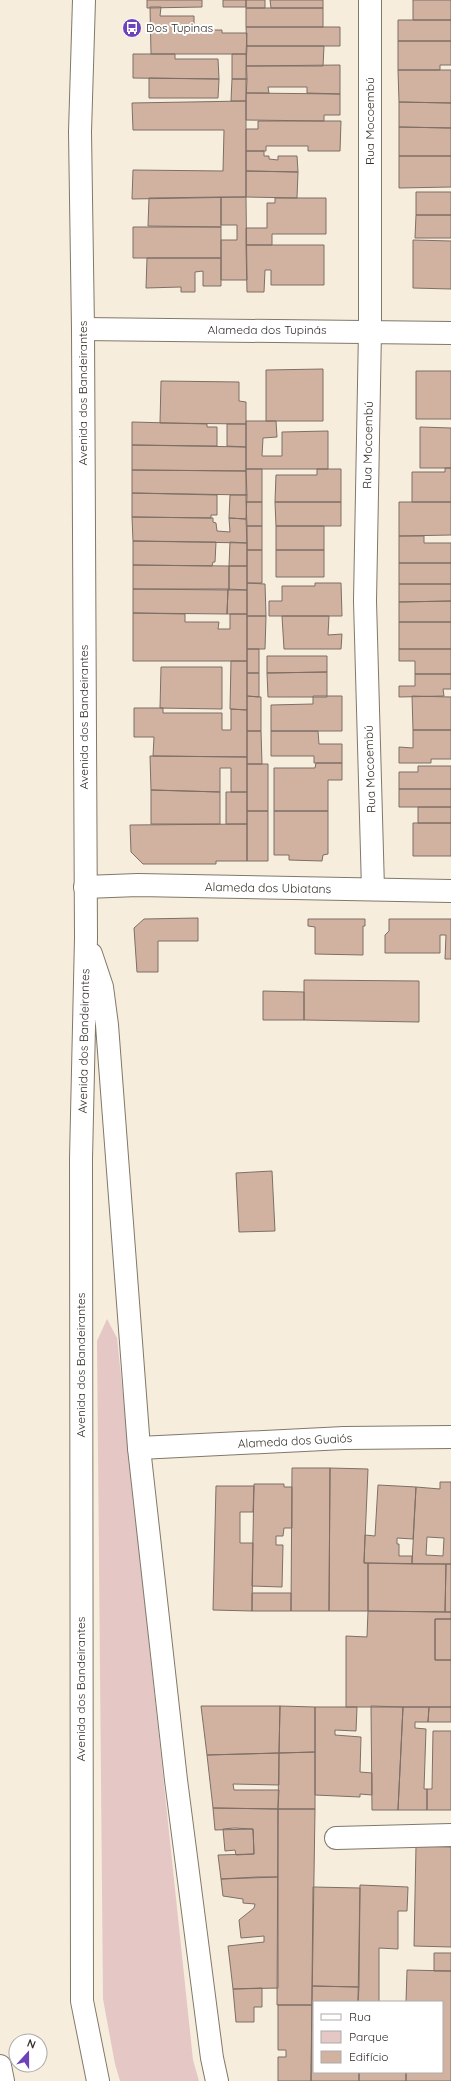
<svg xmlns="http://www.w3.org/2000/svg" width="451" height="2081" font-family="Quicksand,sans-serif">
	<style>
		.green { fill: #e5c7c5 }
		.building { fill: #d1b2a0; stroke: #7e6f66; fill-rule: evenodd }
		.lines { fill: none; stroke-linecap: round; stroke-linejoin: round }
		.street-casing { stroke: #81786a; stroke-width: 24 }
		.highway-casing { stroke: #81786a; stroke-width: 24 }
		.street { stroke: #fff; stroke-width: 22 }
		.highway { stroke: #fff; stroke-width: 22 }
		.labels { text-anchor: middle; stroke-width: 4; stroke-linejoin: round; paint-order: stroke }
		.poi-label { font-size: 12px; fill: #322e28; stroke: #fff; text-anchor: start }
		.street-label { font-size: 12px; fill: #322e28; stroke: #fff }
	</style>
	<rect width="100%" height="100%" fill="#f6eddd"/>
	<!-- green -->
	<path class="green" d="M107 1319 117 1338 193 2060 199 2081H120L115 2064 103 1999 97 1341Z"/>
	<!-- building -->
	<path class="building" d="M147 0H202V7L147 8Z
		M223 0H246V7H223Z
		M246 0H265V8H246Z
		M270 0H323V8H271Z
		M413 0H451V20H413Z
		M150 7H161L160 16H194V30H222V33H247L246 54H151Z
		M246 8H323V27H246Z
		M398 20H451V41H398Z
		M246 27H340V46H247Z
		M398 41H451V65H440V70H398Z
		M247 46H324L323 66H246Z
		M133 54H175V59H218L219 79 133 78Z
		M232 54H246L247 79H232Z
		M340 65V94L307 93V87H268L269 93H246V66Z
		M398 70H451V103L399 102Z
		M149 78 219 79 218 98H149Z
		M232 79H247L246 101H231Z
		M246 93 340 94V115H324V121L246 120Z
		M246 101V197L132 199 133 170 223 171 224 130H133L132 103Z
		M399 102 451 103V128L399 127Z
		M258 121H341L340 151H308V146H266V151H246V129H258Z
		M399 127 451 128V156H399Z
		M246 151H264V156H269V159L278 160V156H297L298 172 246 171Z
		M399 156H451V187L399 188Z
		M246 171 298 172 297 198 246 197Z
		M416 192H451V215H416Z
		M221 197H246L247 280H221V240H237V225H221Z
		M221 197V227L148 226 149 198Z
		M275 198H326V234H272V245H246V228H267V203H275Z
		M416 215H451V238H415Z
		M133 227H221V258H133Z
		M413 240 451 241V289L413 288Z
		M246 245H324V285H271V270H265L264 292H247Z
		M147 258H221V286H203V271L195 272V292H181V287L146 288Z
		M323 369V421H266V370Z
		M416 371H451V419H416Z
		M161 381 239 382V401L246 402V424L160 423Z
		M246 421H276L277 437 263 438 262 456H282V432L328 431V469H246Z
		M132 422 207 424V427H217V446L132 445Z
		M227 424H246V447L227 446Z
		M420 427 451 428V468H420Z
		M132 445 246 447V471L132 470Z
		M445 468H451V502H412V472H445Z
		M246 469H262V502H246Z
		M317 469H341V502H275L276 475H317Z
		M132 470 246 471 247 495 132 493Z
		M132 493 217 495V515H211V518L132 517Z
		M230 495H247L246 519 229 518Z
		M246 502H262V526H247Z
		M275 502H341V526H276Z
		M399 502H451V535L399 536Z
		M132 517 213 518V522L216 523 217 531 230 532 229 518 246 519 247 543 133 541Z
		M247 526H262V550H247Z
		M276 526H324V550H276Z
		M399 536H424V543H451V563H399Z
		M133 541 216 542 215 562H213L212 566 133 565Z
		M230 542 247 543V566H229Z
		M247 550H262V583H247Z
		M276 550H324V577H276Z
		M399 563H451V584H399Z
		M133 565 229 566V590L133 589Z
		M229 566H247V590H229Z
		M247 583 265 584 266 616H247Z
		M315 583H341L342 616H269V601H282V586H315Z
		M399 584H451V601L399 602Z
		M133 589H228L227 614 133 613Z
		M228 589 247 590V614H227Z
		M451 601V622H399V602Z
		M133 613 185 614V622H219L218 629H230V614H247V661H133Z
		M247 616H266L265 649H247Z
		M282 616H329L328 635 342 634 341 649H284Z
		M399 622H451V649H399Z
		M247 649H259V673H247Z
		M399 649H451V674H415V661H399Z
		M267 656H327V672L267 673Z
		M231 661H247V710L230 709Z
		M161 667H222V709L160 708Z
		M327 672V697H268L267 673Z
		M247 673H259V697L247 696Z
		M415 674H451V689H443L444 696 399 697V686H415Z
		M247 696 261 697V731H247Z
		M313 696H342V731H271V705L313 704Z
		M412 696 451 697V730H413Z
		M134 708H163V713H222V730H231V709L247 710V757L153 756 154 737H134Z
		M413 730H451V759H431V763H399V747L413 748Z
		M247 731H261L262 764H247Z
		M271 731H318L319 744H342V763H314V756H271Z
		M150 756 247 757V792H231V768H220V792L151 790Z
		M316 763H342V780H328V811H274V768H315Z
		M247 764H268V811H247Z
		M418 766H451V789H399V772H418Z
		M399 789H451V807H399Z
		M151 790 220 792V824H151Z
		M226 792H247V824H226Z
		M418 807H451V823H418Z
		M247 811H268V861H247Z
		M274 811H328V854L323 855 322 861 289 860V855H274Z
		M413 823H451V856H413Z
		M247 824V861H216V864H143L131 852 130 825Z
		M198 918V941H158V972H137L134 928 144 919Z
		M308 919H365V926H363V955L315 954V927L308 926Z
		M389 919H451V959H445L446 935H440V953H385V935L389 931Z
		M304 980 419 981V1022L304 1020Z
		M263 991 304 992V1020H263Z
		M272 1171 275 1231 239 1232 236 1173Z
		M292 1468H330L329 1611H291Z
		M330 1468 368 1469 364 1563H368V1611H329Z
		M440 1482H451V1564H412L416 1487 440 1489ZM427 1537 444 1538 443 1556 426 1555Z
		M254 1484H284V1487H292V1528H284L283 1536H276V1545H283L282 1587 252 1586Z
		M378 1485 416 1487 413 1539 397 1538V1544H399V1556H412V1564L364 1563 365 1535 375 1536Z
		M216 1486H254L253 1512H240V1543H253L252 1611 213 1610Z
		M368 1563 446 1564 445 1612 368 1611Z
		M446 1564H451V1612H445Z
		M252 1593H291V1611H252Z
		M368 1611 451 1612V1619H435V1660H451V1707H346V1636L367 1637Z
		M435 1619H451V1660H435Z
		M201 1706H280L279 1753 207 1755Z
		M280 1706 315 1707V1752L279 1753Z
		M371 1706 403 1707 398 1810H372Z
		M315 1707H357L356 1731 335 1730V1735L361 1737 360 1772 372 1773V1795L360 1794V1797L315 1795Z
		M403 1707H429L428 1722H415V1728L426 1729 424 1789H427V1810H398Z
		M429 1707H451V1722H428Z
		M433 1731H451V1810H427V1789H432Z
		M315 1752V1809H278L279 1753Z
		M279 1753V1785L233 1784 234 1790H279L278 1809 213 1808 207 1755Z
		M213 1808 278 1809V1877L221 1879 218 1855 254 1854 253 1829 215 1830Z
		M278 1809H315L312 2005H277Z
		M234 1828 253 1829 254 1854 236 1855 235 1850 225 1851 223 1829Z
		M416 1846 451 1847V1947L414 1946Z
		M257 1877H278V1988L233 1989 228 1946 264 1942V1936L241 1938 239 1920 254 1908 255 1904 243 1903V1899L223 1896 221 1879Z
		M360 1885 408 1887 407 1911H398V1949L379 1948V2002H358Z
		M313 1887 360 1888 359 1987 312 1986Z
		M434 1953H451V1971H434Z
		M407 1970 451 1971V2081H406V2072H442V2002H406Z
		M312 1986 359 1987 358 2002H314V2072H359V2081H311Z
		M262 1988V2007H254V2022H236L233 1989Z
		M278 2005H312L311 2081H278V2057H286V2050H278Z
		M359 2072H406V2081H359Z"/>
	<g class="lines">
		<defs>
			<path id="street" d="M370 0V330L365 601 373 889
				M83 329 451 333
				M85 887 138 885 451 891
				M139 1448 344 1438 451 1437
				M336 1838 451 1835"/>
			<path id="highway" d="M84 0 80 132 83 329 86 938 81 1159 82 2001 98 2081
				M91 954 102 987 107 1025 139 1448 176 1780 212 2058 217 2081
				M0 2066 3 2081"/>
		</defs>
		<!-- street casing -->
		<use href="#street" class="street-casing"/>
		<!-- highway casing -->
		<use href="#highway" class="highway-casing"/>
		<!-- street -->
		<use href="#street" class="street"/>
		<!-- highway -->
		<use href="#highway" class="highway"/>
	</g>
	<!-- icons -->
	<defs>
		<symbol id="bus-disc" viewBox="-11 -11 22 22"><circle r="9.5" fill="#6d42bb" stroke="#fff"/><path d="M-5-6H5V4H4V6H2V4H-2V6H-4V4H-5ZM-3.5-4V0h7V-4ZM-3.5 1.2v1.5H-2V1.2ZM2 1.2v1.5H3.5V1.2Z" fill="#fff"/></symbol>
	</defs>
	<g fill-rule="evenodd">
		<use href="#bus-disc" x="121" y="17" width="22" height="22"/>
	</g>
	<g class="labels">
		<!-- poi labels -->
		<g class="poi-label">
			<text x="146" y="32">Dos Tupinas</text>
		</g>
		<!-- street labels -->
		<g class="street-label">
			<text transform="translate(370 121) rotate(-90)" y="4">Rua Mocoembú</text>
			<text x="267" y="334">Alameda dos Tupinás</text>
			<text transform="translate(83 393) rotate(-90)" y="4">Avenida dos Bandeirantes</text>
			<text transform="translate(368 445) rotate(-89)" y="4">Rua Mocoembú</text>
			<text transform="translate(84 717) rotate(-90)" y="4">Avenida dos Bandeirantes</text>
			<text transform="translate(370 769) rotate(-92)" y="4">Rua Mocoembú</text>
			<text transform="translate(268 888) rotate(1)" y="4">Alameda dos Ubiatans</text>
			<text transform="translate(84 1041) rotate(-89)" y="4">Avenida dos Bandeirantes</text>
			<text transform="translate(81 1365) rotate(-90)" y="4">Avenida dos Bandeirantes</text>
			<text transform="translate(295 1441) rotate(-3)" y="4">Alameda dos Guaiós</text>
			<text transform="translate(81 1689) rotate(-90)" y="4">Avenida dos Bandeirantes</text>
		</g>
	</g>
	<!-- legend -->
	<rect x="313" y="2001" width="130" height="72" fill="#ffffff" stroke="#adaba9"/>
	<rect x="321" y="2014" width="20" height="6" fill="#ffffff" stroke="#adaba9"/>
	<text x="349" y="2021" font-size="12" fill="#322e28">Rua</text>
	<rect x="321" y="2031" width="20" height="12" fill="#e5c7c5" stroke="#adaba9"/>
	<text x="349" y="2041" font-size="12" fill="#322e28">Parque</text>
	<rect x="321" y="2051" width="20" height="12" fill="#d1b2a0" stroke="#adaba9"/>
	<text x="349" y="2061" font-size="12" fill="#322e28">Edifício</text>
	<!-- north arrow -->
	<g transform="translate(28 2053) rotate(21)"><circle r="19" fill="#ffffff" stroke="#adaba9"/>
	<path d="M0-3L7 15L0 10L-7 15Z" fill="#6d42bb"/>
	<text y="-6" font-size="11" font-weight="bold" text-anchor="middle" fill="#322e28">N</text>
	</g>
</svg>
